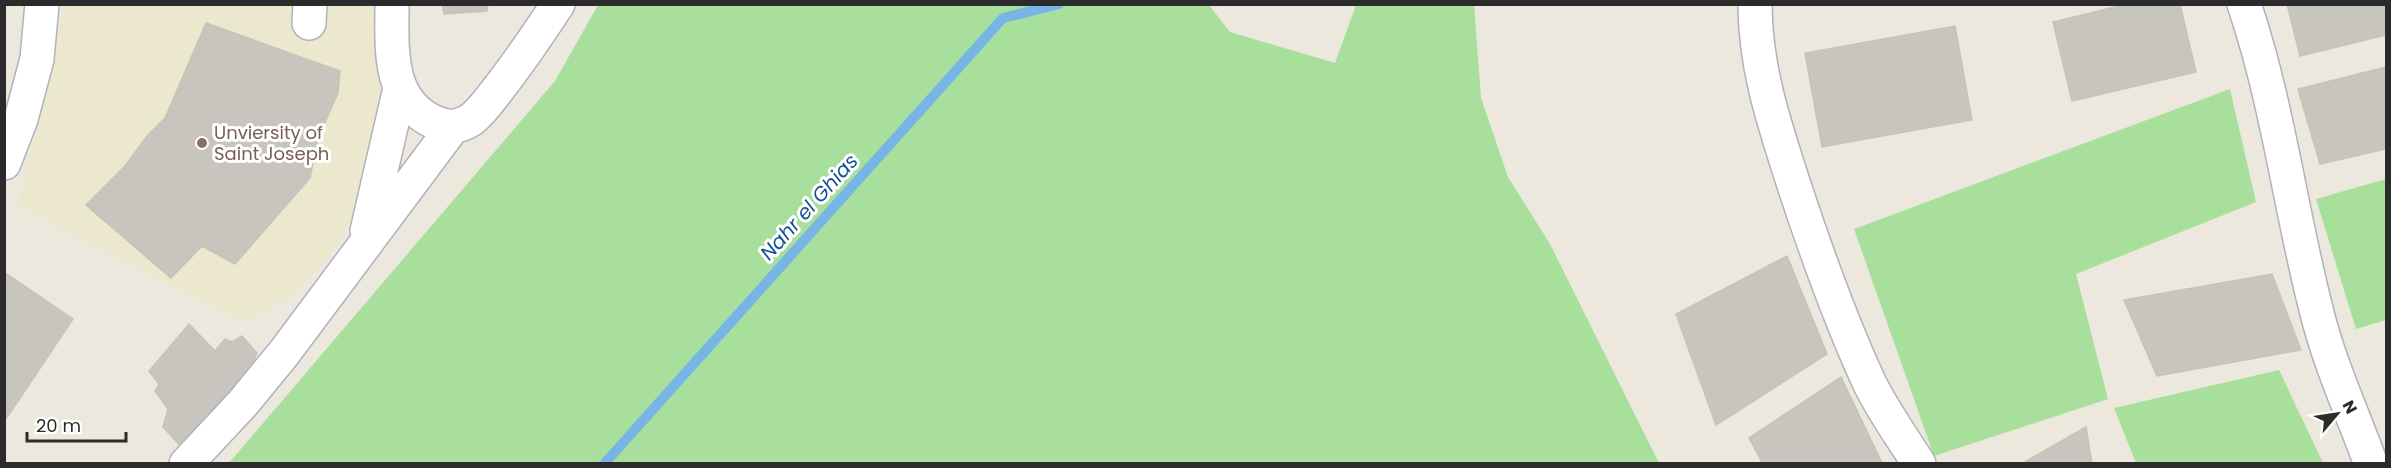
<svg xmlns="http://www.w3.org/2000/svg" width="2391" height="468" font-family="Poppins,sans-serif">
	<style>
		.education { fill: #ece8ce }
		.green { fill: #a8df9d }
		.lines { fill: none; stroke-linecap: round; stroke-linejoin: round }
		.stream { stroke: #77b5e7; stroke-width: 10 }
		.building { fill: #c7c5bd; stroke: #c7c4b7; stroke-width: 1.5 }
		.minor-casing { stroke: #b1b1bd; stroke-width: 36 }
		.minor { stroke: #fff; stroke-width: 33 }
		.education-dot { fill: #8d6e63; stroke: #fff; stroke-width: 2 }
		.labels { text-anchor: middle; stroke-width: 6; stroke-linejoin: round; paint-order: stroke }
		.education-label { font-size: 18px; fill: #785e54; stroke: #fff; text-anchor: start }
		.water-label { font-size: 20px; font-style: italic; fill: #165194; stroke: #fff }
	</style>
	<rect width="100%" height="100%" fill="#ece8de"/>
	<!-- education -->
	<path class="education" d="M64 5H380L383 80 359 210 327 259 293 295 243 322 18 206Z"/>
	<!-- green -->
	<path class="green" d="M598 5H1209L1230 32 1335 63 1356 5H1474L1481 98 1508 177 1550 244 1659 463H229L555 81Z
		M2230 89 2256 202 2076 274 2108 399 1934 456 1854 229Z
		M2386 179V320L2356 329 2316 199Z
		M2279 370 2323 463H2136L2114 408Z"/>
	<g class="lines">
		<!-- stream -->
		<path class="stream" d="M604 464 1003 18 1059 4"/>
	</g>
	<!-- building -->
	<path class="building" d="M442 4H488L487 11 444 14Z
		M2127 4H2180L2196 72 2072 101 2053 22Z
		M2287 4H2386V35L2300 56Z
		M206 23 340 71 338 93 318 138 310 178 235 264 202 246 171 278 86 205 125 166 147 136 165 118Z
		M1955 26 1972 120 1822 147 1805 53Z
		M2386 67V149L2320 164 2298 89Z
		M1787 256 1827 354 1716 425 1676 314Z
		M4 272 73 319 4 422Z
		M2272 274 2301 350 2157 376 2124 300Z
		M189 324 215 351 225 339 232 342 242 336 257 353 253 362 184 450 163 427 168 409 155 391 159 384 149 371Z
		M1841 377 1882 463 1763 464 1749 438Z
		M2086 427 2092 464H2021Z"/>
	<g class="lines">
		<defs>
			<path id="minor" d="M392 4C392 48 387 101 434 122 449 128 458 128 472 119 483 110 491 98 499 88 520 61 539 33 558 4
				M1755 4C1755 67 1774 123 1793 182 1815 249 1839 317 1869 382 1883 411 1902 437 1919 464
				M2244 4C2278 104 2290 208 2316 309 2329 363 2352 412 2371 464
				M309 23 310 4
				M4 163 21 119 37 59 42 4
				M367 231 400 88
				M186 464 243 403 284 353 452 128"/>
		</defs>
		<!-- minor casing -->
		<use href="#minor" class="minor-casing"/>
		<!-- minor -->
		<use href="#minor" class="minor"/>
	</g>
	<!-- markers -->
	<circle class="education-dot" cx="202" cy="143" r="6"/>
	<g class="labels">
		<!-- education labels -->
		<g class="education-label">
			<text x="214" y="139">Unviersity of<tspan x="214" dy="21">Saint Joseph</tspan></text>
		</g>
		<!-- water labels -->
		<g class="water-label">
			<text transform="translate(809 207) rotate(-48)" y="7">Nahr el Ghias</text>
		</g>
	</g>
	<!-- border -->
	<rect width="2391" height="468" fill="none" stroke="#2b2b2b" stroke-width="12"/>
	<!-- north arrow -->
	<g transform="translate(2337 414) rotate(61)" stroke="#ffffff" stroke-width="4.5" paint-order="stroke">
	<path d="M0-4.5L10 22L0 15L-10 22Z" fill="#2b2b2b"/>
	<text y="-9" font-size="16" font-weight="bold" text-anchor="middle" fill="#2b2b2b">N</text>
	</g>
	<!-- scale -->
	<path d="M27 432v9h99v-9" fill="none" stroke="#2b2b2b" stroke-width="3"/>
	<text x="36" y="432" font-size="18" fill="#2b2b2b" stroke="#ffffff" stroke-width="4.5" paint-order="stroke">20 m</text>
</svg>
